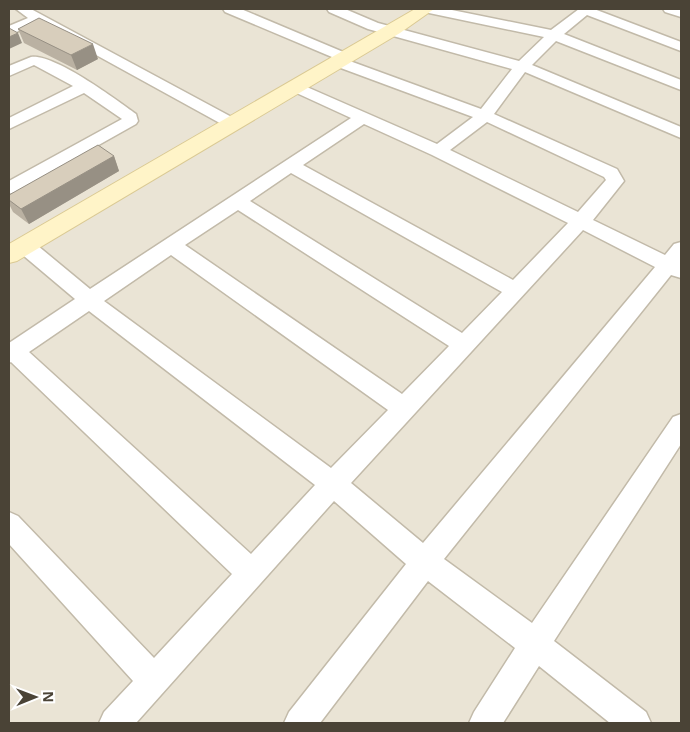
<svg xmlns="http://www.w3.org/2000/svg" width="690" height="732" font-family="'Open Sans',sans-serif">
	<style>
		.residential { fill: #eae4d5 }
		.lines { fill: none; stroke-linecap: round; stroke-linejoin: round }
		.street-casing { stroke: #c2baa9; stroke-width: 3 }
		.secondary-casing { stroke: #dac993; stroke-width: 2 }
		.street { fill: #fff; fill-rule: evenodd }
		.secondary { fill: #fff4c8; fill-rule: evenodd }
		.wall { fill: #bab1a2 }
		.shaded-wall { fill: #979084 }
		.building { fill: #d8cebc; stroke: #979084 }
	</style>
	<rect width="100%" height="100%" fill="#f5f2e8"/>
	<!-- residential -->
	<path class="residential" d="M9 9H681V723H9Z"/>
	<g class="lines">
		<defs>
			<path id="street" d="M16 9H31L239 121 241 124 239 127H227L38 23 9 35V26L28 18Z
				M223 9H241L348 54 350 57 347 60 481 109 512 69 368 29 329 12 327 9H345L378 23 519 61 544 37 429 13 422 9H447L551 30 579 9H594L681 42V51L587 15 564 34 681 80V90L556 41 532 65 681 127V138L525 72 494 114 617 169 624 181 593 220 665 255 674 244 681 242V278L671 275 444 559 532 623 673 417 681 414V444L554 641 646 712 651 723H610L539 666 503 723H469L474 712 515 648 428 581 320 723H284L289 712 406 564 334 501 136 723H99L104 712 133 681 9 544V512L18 516 154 658 232 574 11 362 9 363V343L75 299 18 251 15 246 18 241 25 239 32 241 90 289 351 118 290 90 287 87 290 84H300L437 144 473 117 330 64 328 61 332 57 225 12ZM487 122 604 177 606 180 578 212 450 150ZM364 124 432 155 568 223 513 280 303 165ZM291 173 502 292 462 333 250 201ZM238 210 449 346 402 394 185 245ZM583 230 655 267 423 543 351 483ZM171 255 388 410 331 468 104 301ZM89 311 315 485 251 554 29 352Z
				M663 9H681V17L665 12Z
				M31 57C55 54 115 99 136 114L138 121 136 124 15 192 9 194V181L122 119 84 93 9 129V118L73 86 34 65 9 76V66Z"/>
			<path id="secondary" d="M415 9H434L400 33 17 261 9 263V244Z"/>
		</defs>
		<!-- street casing -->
		<use href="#street" class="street-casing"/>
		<!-- secondary casing -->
		<use href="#secondary" class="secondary-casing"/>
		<!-- street -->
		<use href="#street" class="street"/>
		<!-- secondary -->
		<use href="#secondary" class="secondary"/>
	</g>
	<!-- wall -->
	<path class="wall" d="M18 29 98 59 77 70 24 43Z
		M114 156 119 171 29 224 13 212 9 204V195Z"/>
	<!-- shaded-wall -->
	<path class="shaded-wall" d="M18 33 22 43 9 49V37Z
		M93 44 98 59 77 70 71 55Z
		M114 156 119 171 29 224 21 209Z"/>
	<!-- building -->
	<path class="building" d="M39 18 93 44 71 55 18 29Z
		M9 28 18 33 9 37Z
		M98 145 114 156 21 209 9 200V195Z"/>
	<!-- border -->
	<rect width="690" height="732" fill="none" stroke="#4a4336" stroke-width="20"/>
	<!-- north arrow -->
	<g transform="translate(35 697) rotate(89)" stroke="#ffffff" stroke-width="4" paint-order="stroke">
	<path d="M0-4L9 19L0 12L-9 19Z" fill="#4a4336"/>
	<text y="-8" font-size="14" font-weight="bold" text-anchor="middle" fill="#4a4336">N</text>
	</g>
</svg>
